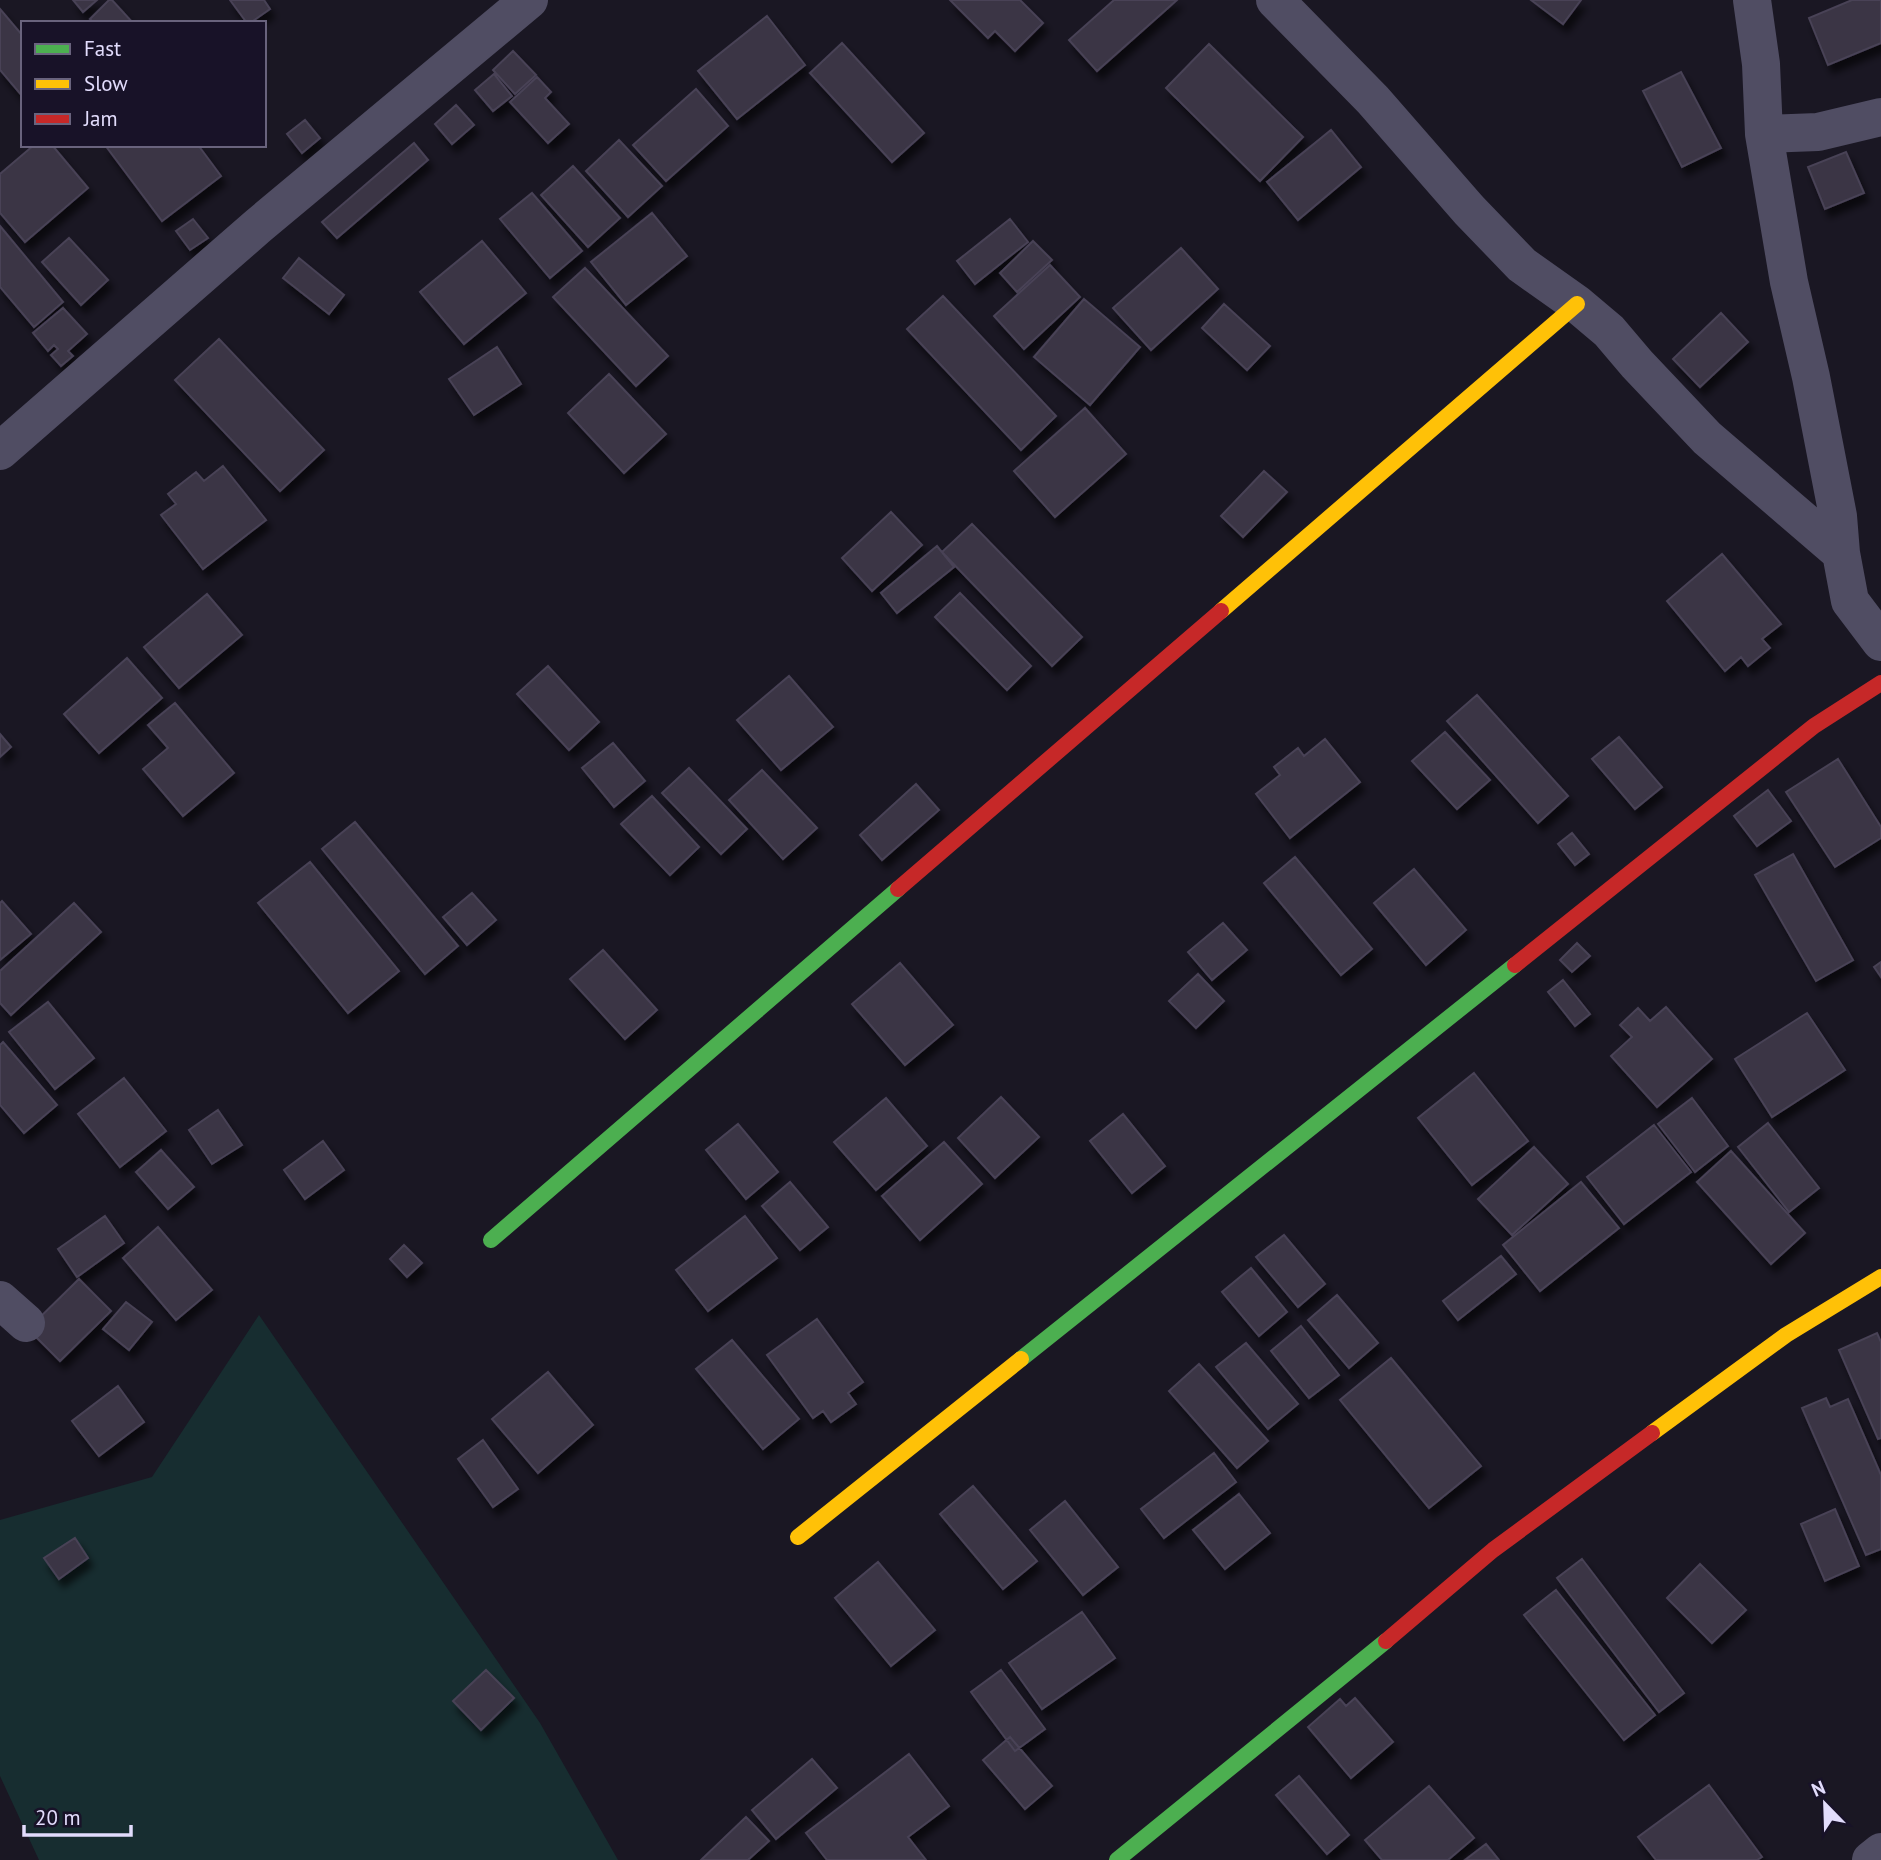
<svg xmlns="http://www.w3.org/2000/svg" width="1881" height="1860" font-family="'PT Sans',sans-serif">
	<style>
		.green { fill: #172d30 }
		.building { fill: #3a3644; stroke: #484256; stroke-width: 2; filter: url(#shadow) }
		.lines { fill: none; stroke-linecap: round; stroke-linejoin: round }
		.street { stroke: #504d63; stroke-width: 38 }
		.fast { stroke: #4caf50; stroke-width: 16 }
		.slow { stroke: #ffc107; stroke-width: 16 }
		.jam { stroke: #c62828; stroke-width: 16 }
	</style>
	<defs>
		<filter id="shadow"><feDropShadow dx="4.5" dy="8" stdDeviation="3.5" flood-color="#0009"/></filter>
	</defs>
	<rect width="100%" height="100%" fill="#1a1723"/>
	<!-- green -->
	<path class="green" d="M259 1315 540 1723 618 1860H39L0 1776V1520L152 1477Z"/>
	<!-- building -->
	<path class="building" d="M73 0H97L83 12Z
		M109 0H112L133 23H94L90 19Z
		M230 0H264L270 9 250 23H247Z
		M950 0H1020L1043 23 1015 51 995 31 988 38Z
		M1114 0H1177L1097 71 1069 40Z
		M1531 0H1581L1563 24Z
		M1852 0H1881V43L1828 65 1809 18Z
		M0 9 23 36V97L0 70Z
		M767 16 805 65 737 119 698 71Z
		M842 43 924 133 892 162 810 73Z
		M1209 44 1303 137 1260 181 1166 88Z
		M513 51 536 75 515 94 493 70Z
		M1681 72 1721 148 1682 167 1643 91Z
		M494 74 512 96 493 111 475 90Z
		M537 77 551 92 545 98 569 124 548 143 510 102Z
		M696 89 728 126 666 181 633 145Z
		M456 105 474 125 452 144 435 124Z
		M305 120 320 138 302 153 287 134Z
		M1331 130 1361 167 1298 220 1267 182Z
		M619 140 662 186 628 217 586 171Z
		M414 143 428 160 337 238 322 222Z
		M34 145H52L88 188 25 242 0 213V174Z
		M105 145H198L221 176 162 221Z
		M1846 152 1864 193 1825 209 1808 167Z
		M573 166 620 218 588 247 541 195Z
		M532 193 582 251 550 278 500 219Z
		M652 213 687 256 626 305 591 262Z
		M193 219 208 238 190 250 176 231Z
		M1010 219 1028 242 975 284 957 261Z
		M0 226 63 302 34 327 0 287Z
		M69 238 108 280 81 305 42 262Z
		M482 241 526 293 464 344 420 292Z
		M1033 241 1052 260 1017 292 1000 273Z
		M1181 248 1218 289 1151 350 1113 308Z
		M299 258 344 295 329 314 283 278Z
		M1050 265 1080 297 1024 349 994 316Z
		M585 268 668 356 636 386 553 297Z
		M943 296 1056 416 1021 450 907 329Z
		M1084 299 1140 347 1090 405 1034 357Z
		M1224 304 1270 346 1247 370 1202 328Z
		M63 308 87 334 68 351 73 356 61 366 51 355 58 349 54 345 48 351 33 333Z
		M1721 313 1748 342 1700 387 1673 359Z
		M219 339 324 450 280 491 175 380Z
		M497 347 521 384 474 415 449 379Z
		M609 374 666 434 624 473 568 413Z
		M1085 408 1126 454 1055 517 1014 471Z
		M223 466 266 520 203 569 161 515 176 504 168 494 196 472 204 481Z
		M1264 471 1287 492 1243 537 1221 516Z
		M891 512 922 545 872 591 842 558Z
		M972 524 1082 637 1052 666 942 552Z
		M937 546 954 567 897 613 881 593Z
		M1722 554 1781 624 1762 639 1770 648 1748 666 1741 657 1725 671 1667 601Z
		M960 593 1031 666 1007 690 935 617Z
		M207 594 242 635 179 688 144 647Z
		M127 658 162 698 99 753 64 714Z
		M548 666 599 722 569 750 517 694Z
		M789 676 833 727 781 770 737 720Z
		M1477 695 1568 796 1538 823 1447 721Z
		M175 703 234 773 183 816 143 769 168 748 148 725Z
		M1445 732 1490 780 1457 809 1412 761Z
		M0 734 11 747 0 757Z
		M1619 737 1662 787 1635 809 1592 759Z
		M1325 739 1360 782 1290 838 1256 794 1280 775 1274 767 1298 748 1304 756Z
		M613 743 645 781 614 807 582 768Z
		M1838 759 1881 827V838L1835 867 1786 792Z
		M689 768 747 829 721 854 662 793Z
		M762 770 817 828 783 859 729 800Z
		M916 784 939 810 882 860 860 835Z
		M1768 790 1791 821 1757 846 1734 816Z
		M652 796 699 847 670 875 621 824Z
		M355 822 458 946 425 974 322 849Z
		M1572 833 1589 854 1575 865 1558 844Z
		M1793 854 1853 960 1816 981 1755 875Z
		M1295 857 1372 949 1341 975 1264 883Z
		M310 862 399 971 348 1013 258 903Z
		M1414 869 1466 930 1426 965 1374 903Z
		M472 893 496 920 467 945 443 917Z
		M2 901 31 934 0 960V903Z
		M74 903 101 932 11 1015 0 1003V971Z
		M1223 923 1247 950 1212 980 1188 952Z
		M1577 943 1590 956 1572 972 1560 960Z
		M603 950 657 1010 625 1039 570 979Z
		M1881 962V977L1874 967Z
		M900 963 953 1025 905 1065 852 1004Z
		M1198 974 1224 1001 1196 1028 1169 1001Z
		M1563 980 1590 1014 1575 1026 1548 992Z
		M48 1002 94 1058 55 1089 9 1032Z
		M1666 1007 1712 1059 1657 1107 1611 1056 1632 1037 1620 1025 1638 1008 1650 1021Z
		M1807 1013 1845 1070 1772 1117 1735 1059Z
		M3 1042 57 1105 24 1133 0 1105V1045Z
		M1474 1073 1528 1141 1472 1185 1418 1118Z
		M124 1078 166 1131 120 1167 78 1114Z
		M1001 1097 1039 1137 995 1178 958 1138Z
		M886 1098 927 1146 876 1190 834 1142Z
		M1692 1098 1728 1146 1695 1172 1658 1124Z
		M218 1110 242 1145 212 1164 189 1130Z
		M1123 1114 1165 1166 1132 1193 1090 1141Z
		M1768 1123 1819 1188 1789 1212 1738 1147Z
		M738 1124 778 1172 746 1199 706 1150Z
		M1654 1125 1691 1172 1624 1224 1587 1177Z
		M323 1141 344 1170 305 1199 284 1170Z
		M944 1142 982 1184 920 1240 882 1196Z
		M1534 1147 1568 1184 1512 1235 1478 1199Z
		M161 1150 194 1187 168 1209 136 1172Z
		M1731 1151 1805 1233 1771 1264 1697 1182Z
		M790 1182 828 1227 800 1250 762 1206Z
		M1581 1182 1619 1228 1540 1291 1503 1245Z
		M105 1216 124 1243 77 1277 58 1249Z
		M745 1216 777 1258 708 1311 676 1270Z
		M158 1227 212 1290 176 1320 123 1258Z
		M1284 1235 1325 1284 1298 1307 1256 1257Z
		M404 1245 422 1263 407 1277 390 1259Z
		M1501 1256 1516 1274 1458 1320 1443 1301Z
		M1251 1268 1287 1312 1259 1336 1222 1292Z
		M79 1279 111 1311 60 1361 28 1329Z
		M1337 1295 1378 1343 1349 1368 1308 1320Z
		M126 1302 152 1322 129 1350 103 1329Z
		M817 1319 863 1382 848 1393 856 1404 831 1422 823 1411 813 1418 767 1355Z
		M1301 1326 1339 1375 1309 1398 1271 1351Z
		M1877 1333 1881 1342V1438L1878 1439 1839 1350Z
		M732 1340 799 1419 763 1449 696 1369Z
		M1246 1343 1298 1404 1268 1429 1216 1367Z
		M1391 1358 1481 1466 1429 1508 1340 1400Z
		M1199 1364 1268 1441 1237 1468 1169 1391Z
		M548 1372 593 1425 538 1473 492 1419Z
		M118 1386 144 1422 99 1456 72 1421Z
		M1826 1398 1830 1407 1848 1399 1881 1475V1549L1866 1555 1802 1408Z
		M483 1440 518 1489 493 1507 458 1459Z
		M1214 1453 1236 1482 1164 1538 1141 1509Z
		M973 1486 1037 1561 1003 1589 940 1514Z
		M1239 1494 1270 1533 1225 1569 1193 1530Z
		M1065 1501 1118 1567 1083 1595 1030 1530Z
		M1835 1509 1859 1566 1825 1581 1801 1524Z
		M75 1538 88 1558 59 1579 44 1558Z
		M1582 1559 1684 1693 1659 1712 1557 1578Z
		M878 1562 935 1630 891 1666 835 1598Z
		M1700 1564 1746 1610 1712 1643 1667 1598Z
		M1556 1590 1655 1715 1624 1740 1524 1615Z
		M1082 1612 1115 1658 1042 1709 1009 1663Z
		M486 1670 514 1698 481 1730 453 1701Z
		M1001 1670 1045 1729 1015 1751 971 1692Z
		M1355 1698 1393 1742 1351 1778 1308 1727 1340 1699 1346 1706Z
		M1010 1737 1052 1786 1025 1809 983 1760Z
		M909 1754 949 1806 908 1837 926 1860H827L806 1833Z
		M812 1759 837 1788 776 1839 752 1810Z
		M1299 1776 1349 1835 1327 1854 1276 1795Z
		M1709 1785 1762 1857 1757 1860H1656L1638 1837Z
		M1429 1786 1474 1838 1448 1860H1382L1365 1840Z
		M746 1817 769 1841 748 1860H701Z
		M1486 1844 1499 1860H1465Z"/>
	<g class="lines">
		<!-- street -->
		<path class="street" d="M1275 0 1373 100 1469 210 1522 265 1577 304 1609 331 1637 364 1707 438 1841 553
			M1752 0 1761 64 1764 134 1789 282 1811 377 1838 516 1841 553 1850 601 1881 642
			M1764 134 1818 132 1881 117
			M0 451 258 226 529 0
			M0 1300 26 1323
			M1871 1860 1881 1852"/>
		<!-- fast -->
		<path class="fast" d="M491 1240 898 889
			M1021 1359 1515 965
			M1117 1860 1386 1641"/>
		<!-- slow -->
		<path class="slow" d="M1221 611 1577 304
			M1652 1433 1786 1335 1881 1277
			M798 1537 1021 1359"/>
		<!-- jam -->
		<path class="jam" d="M898 889 1221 611
			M1515 965 1814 726 1881 683
			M1386 1641 1493 1550 1652 1433"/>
	</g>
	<!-- legend -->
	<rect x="21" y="21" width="245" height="126" fill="#181228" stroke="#69637d" stroke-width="2"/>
	<rect x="35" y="44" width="35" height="10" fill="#4caf50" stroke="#69637d" stroke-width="2"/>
	<text x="84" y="56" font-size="21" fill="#e2dcfc">Fast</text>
	<rect x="35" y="79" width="35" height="10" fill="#ffc107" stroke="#69637d" stroke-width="2"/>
	<text x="84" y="91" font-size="21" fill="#e2dcfc">Slow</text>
	<rect x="35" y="114" width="35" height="10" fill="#c62828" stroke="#69637d" stroke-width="2"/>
	<text x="84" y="126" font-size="21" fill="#e2dcfc">Jam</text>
	<!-- north arrow -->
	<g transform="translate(1825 1804) rotate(337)" stroke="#181228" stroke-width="5" paint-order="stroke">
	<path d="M0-5L12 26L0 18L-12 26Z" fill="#e2dcfc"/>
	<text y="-10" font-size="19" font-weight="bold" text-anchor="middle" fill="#e2dcfc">N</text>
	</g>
	<!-- scale -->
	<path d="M24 1825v10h107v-10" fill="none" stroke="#e2dcfc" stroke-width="3.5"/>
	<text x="35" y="1825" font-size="21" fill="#e2dcfc" stroke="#181228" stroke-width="5" paint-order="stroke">20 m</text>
</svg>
